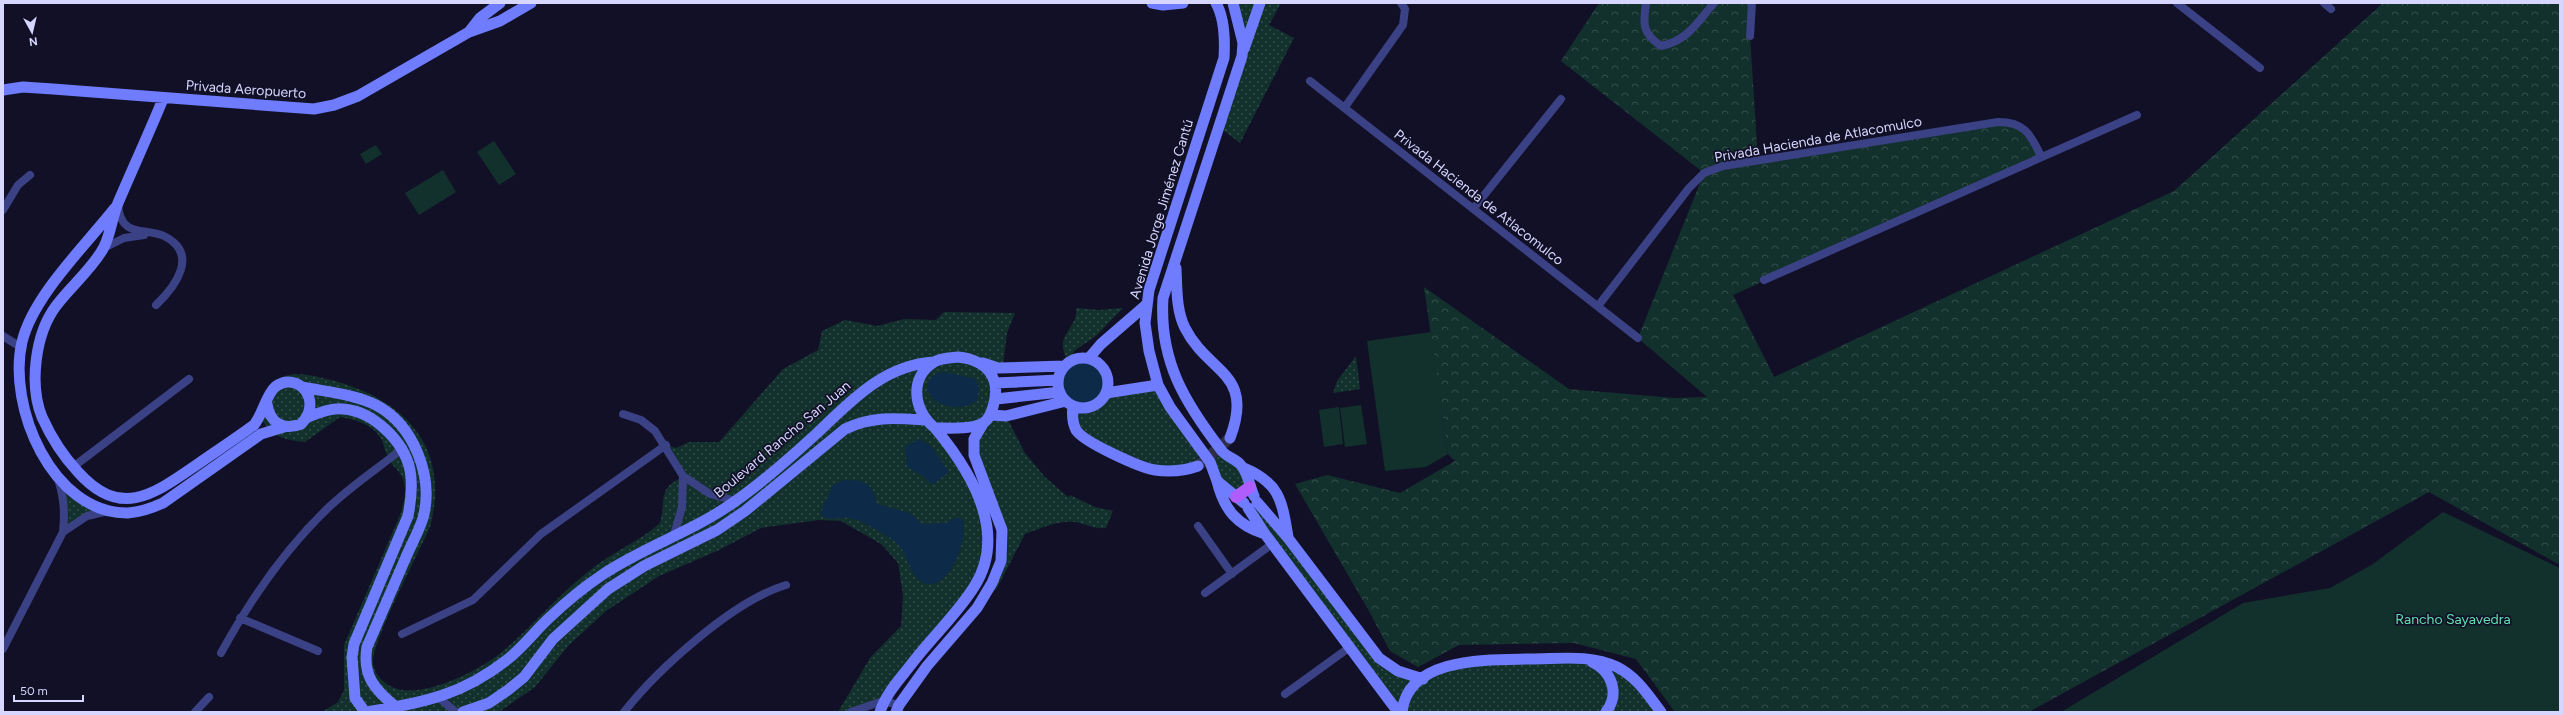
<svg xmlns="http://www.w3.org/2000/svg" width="2563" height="715" font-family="Figtree,sans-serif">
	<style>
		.forest { fill: url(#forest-crowns) }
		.park { fill: url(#park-dots) }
		.pitch { fill: #13312c }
		.water { fill: #0d2a49 }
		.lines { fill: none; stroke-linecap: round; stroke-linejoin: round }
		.secondary-tunnel { stroke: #2f2e47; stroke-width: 11; stroke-dasharray: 11 5.5; stroke-linecap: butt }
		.street { stroke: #3b4185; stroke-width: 8 }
		.secondary { stroke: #6e7cfd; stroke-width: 11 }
		.primary { stroke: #af5efd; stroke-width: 12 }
		.labels { text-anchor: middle; stroke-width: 3.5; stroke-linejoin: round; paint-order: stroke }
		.street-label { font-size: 14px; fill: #d6d6ff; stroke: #111027 }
		.park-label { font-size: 14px; fill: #62dfb1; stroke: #111027 }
	</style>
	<defs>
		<pattern id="forest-crowns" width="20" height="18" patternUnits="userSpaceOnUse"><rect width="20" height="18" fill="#13312c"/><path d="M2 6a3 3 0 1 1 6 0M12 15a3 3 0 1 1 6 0" fill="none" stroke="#354e4c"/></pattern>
		<pattern id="park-dots" width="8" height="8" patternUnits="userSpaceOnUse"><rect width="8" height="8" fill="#13312c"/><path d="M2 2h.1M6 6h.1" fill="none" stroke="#354e4c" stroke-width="1.8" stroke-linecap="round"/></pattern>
	</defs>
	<rect width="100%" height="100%" fill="#111027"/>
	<!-- forest -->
	<path class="forest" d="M1599 3H1752L1750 36 1758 160 1998 122 2021 126 2041 156 1733 295 1774 377 2174 191 2383 3H2560V565L2429 492 2029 712H1675L1636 659 1574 643 1459 645 1418 667 1390 651 1369 611 1295 484 1327 475 1400 493 1455 461 1448 454 1424 287 1569 389 1674 398 1707 397 1638 338 1704 173 1561 61Z"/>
	<!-- park -->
	<path class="park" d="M1233 3H1281L1269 25 1294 38 1240 143 1219 127 1242 56Z
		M1076 308 1099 310 1123 308 1096 336 1074 351 1072 360 1069 362C1051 335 1079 329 1076 308Z
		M944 312 1015 313 1007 333 1003 365 990 372 991 415 1006 416 1025 453 1045 477 1068 497 1070 495 1095 507 1113 511 1106 528C1094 529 1086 524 1075 522 1058 520 1041 528 1025 534L997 588 977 608 992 583 1002 530 974 455 984 423 935 428 958 458 987 529 976 585 883 701 851 712H838L870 658 901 626 903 595 898 563 881 544 841 521 819 520 761 528 719 550 659 576 606 611 568 646 535 687 499 712H322L338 702 344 690V645L400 515C404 503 408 489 402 477 399 470 392 466 389 459 385 452 384 443 380 437 372 424 354 419 340 417L305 442C281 439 275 438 260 418 263 406 266 388 277 380 291 370 312 375 327 379 402 397 452 445 430 527 420 550 371 644 373 663 374 674 383 683 392 687 420 701 481 670 503 651 533 626 558 595 589 571 611 553 638 542 659 524 665 513 660 497 668 487 671 483 679 479 683 476L666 445 676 448 689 442H719L783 369 818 350 822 331 845 320 877 326 904 319 936 320Z
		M1356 356 1360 389 1333 393 1337 381Z
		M1158 385 1198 444V466L1170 471 1087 439 1072 418 1073 406Z
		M1223 453 1231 458 1250 487 1229 492 1210 462Z
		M58 479 111 511 87 516 63 532Z
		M1260 506 1379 658 1416 678 1446 667 1582 658 1618 667 1661 712H1398L1251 512Z"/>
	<!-- pitch -->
	<path class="pitch" d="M494 141 516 174 499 185 477 152Z
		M376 145 382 154 366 164 360 154Z
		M443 170 456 192 419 215 405 193Z
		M1431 332 1448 454 1426 467 1385 471 1367 341Z
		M1361 405 1367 444 1345 447 1340 408Z
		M1339 407 1343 444 1324 447 1319 410Z
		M2443 512 2560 568V712H2061L2243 603 2330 588 2373 564Z"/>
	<!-- water -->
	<path class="water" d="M1058 383a25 25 0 1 1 50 0a25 25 0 1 1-50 0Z
		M943 372 974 378 979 387 977 401C962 412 931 408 927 387 930 377 932 374 943 372Z
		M919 439 931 446 949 472 932 485 923 476 907 467 905 447Z
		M844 480C864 480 873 482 877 504L910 513 922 524 946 523 957 517 963 520C965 538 960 555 951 569 947 575 939 584 932 584 913 586 910 561 901 548 896 542 890 537 882 533 872 527 861 520 849 518 838 517 829 522 820 514L833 485Z"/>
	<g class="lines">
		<!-- secondary-tunnel -->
		<path class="secondary-tunnel" d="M1198 466 1230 438"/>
		<!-- street -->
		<path class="street" d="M1646 3C1643 24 1642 33 1661 46 1687 41 1698 22 1714 3
			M2177 3 2260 68
			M2324 3 2331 9
			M1750 36 1752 3
			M1310 81 1638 338
			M1345 107 1403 25 1405 9 1401 3
			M118 206C122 239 145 227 164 236 200 254 175 287 156 305
			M1473 209 1561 99
			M3 210 18 185 30 175
			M104 248 124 238 144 235
			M1764 280 2137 115
			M1598 306 1689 188 1704 173 1723 166 1998 122C2024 122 2030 133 2041 156
			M3 336 22 348
			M623 414 641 420 655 431 683 476 710 494 736 501
			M73 467 189 379
			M1198 526 1232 574
			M63 532 87 516 108 511
			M674 535 682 507 683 476
			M1205 593 1272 544
			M240 618 318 651
			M402 634 473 600 541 534 666 445
			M3 649 63 532C65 512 64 498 58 479
			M221 653C250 600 284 550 328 508 351 486 377 469 402 449
			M1285 694 1350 647
			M439 698 456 712
			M195 712 209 697
			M624 712C658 669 733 601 786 585
			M851 712 883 701 899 705"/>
		<!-- secondary -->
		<path class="secondary" d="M1152 3 1163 5 1183 3
			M1216 3C1225 19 1225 41 1224 58L1149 290 1145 323 1149 351 1158 385 1170 407 1210 462 1217 481 1244 503
			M1233 3 1243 43 1242 56 1163 298C1159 361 1185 403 1222 451 1226 456 1234 459 1239 463 1248 471 1249 485 1254 496
			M469 32 480 18 500 3
			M1244 49 1260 3
			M3 90 23 87 53 89 314 109 334 105 358 96 469 32 500 21 531 3
			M163 99C149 133 133 168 118 203 112 217 111 233 104 247 94 267 70 287 56 306 35 334 29 385 42 417 51 437 63 456 78 472 120 519 153 495 195 466 215 452 235 439 254 425 263 414 266 395 275 387 298 370 324 401 301 424 283 431 270 423 267 404
			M115 208C85 246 33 296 22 342 7 406 52 514 128 513 141 512 152 508 163 503L261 434 284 427
			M1176 268C1177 288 1176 310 1185 328 1208 374 1255 372 1230 438
			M958 357C987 360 1002 378 993 407 991 413 989 420 983 423 970 430 949 428 935 428 914 412 908 378 934 362 941 358 950 358 958 357Z
			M1058 383a25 25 0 1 1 50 0a25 25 0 1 1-50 0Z
			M1089 358 1101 344 1146 305
			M983 363 998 368 1064 366
			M995 383 1058 380
			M302 387C327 392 354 394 376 405 414 425 434 477 423 518 419 531 411 545 406 557 393 587 380 617 367 647 362 676 375 690 396 707
			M1106 393 1158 385
			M996 399 1060 392
			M1073 406C1072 414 1072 422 1076 430 1083 442 1141 468 1155 470 1170 472 1184 471 1198 466
			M991 415 1006 416 1066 401
			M308 417C319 413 330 408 343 409 373 411 404 441 410 470 413 486 411 501 408 516L354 644 352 657 355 698 365 712
			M1244 468C1280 483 1282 501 1288 537
			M1217 481C1224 510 1237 525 1265 534
			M1257 502 1288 538 1379 658 1398 671 1423 679
			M1248 508 1265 534 1398 712
			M1592 662C1612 671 1620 694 1606 712
			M367 712C424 702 461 696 508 659 524 646 535 631 549 618 566 602 584 587 602 575 645 546 695 531 737 500 764 481 791 457 815 435 850 402 883 365 934 362
			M463 712 489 703 508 690 524 677 553 639 608 589 644 566 717 530 745 511 845 429C872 416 895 418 924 420
			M880 712C886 693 901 678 913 662 933 636 957 614 974 587 1009 533 970 470 935 428
			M896 712 899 705 927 666 977 608 992 583 1001 561 1002 530 974 455V439L984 422
			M1402 712C1408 656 1490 660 1530 659 1559 659 1590 654 1617 667 1637 677 1648 695 1661 712"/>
		<!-- primary -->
		<path class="primary" d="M1236 497 1250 487"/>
	</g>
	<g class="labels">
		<!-- street labels -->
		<g class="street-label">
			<text transform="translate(246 89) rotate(4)" y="5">Privada Aeropuerto</text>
			<text transform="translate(1818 139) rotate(-10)" y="5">Privada Hacienda de Atlacomulco</text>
			<text transform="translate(1479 197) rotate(38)" y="5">Privada Hacienda de Atlacomulco</text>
			<text transform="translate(1161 209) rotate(-73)" y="5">Avenida Jorge Jiménez Cantú</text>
			<text transform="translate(782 439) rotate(-40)" y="5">Boulevard Rancho San Juan</text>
		</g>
		<!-- park labels -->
		<g class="park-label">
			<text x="2453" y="624">Rancho Sayavedra</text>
		</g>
	</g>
	<!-- border -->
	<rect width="2563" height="715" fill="none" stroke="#d6d6ff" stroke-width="8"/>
	<!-- north arrow -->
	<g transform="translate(32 32) rotate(172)" stroke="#111027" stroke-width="3" paint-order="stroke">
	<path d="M0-3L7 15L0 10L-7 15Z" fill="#d6d6ff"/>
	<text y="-6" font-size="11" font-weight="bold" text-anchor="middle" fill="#d6d6ff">N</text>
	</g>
	<!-- scale -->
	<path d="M14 695v6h69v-6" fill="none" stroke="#d6d6ff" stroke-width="2"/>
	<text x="20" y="695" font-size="12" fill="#d6d6ff" stroke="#111027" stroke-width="3" paint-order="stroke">50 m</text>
</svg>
